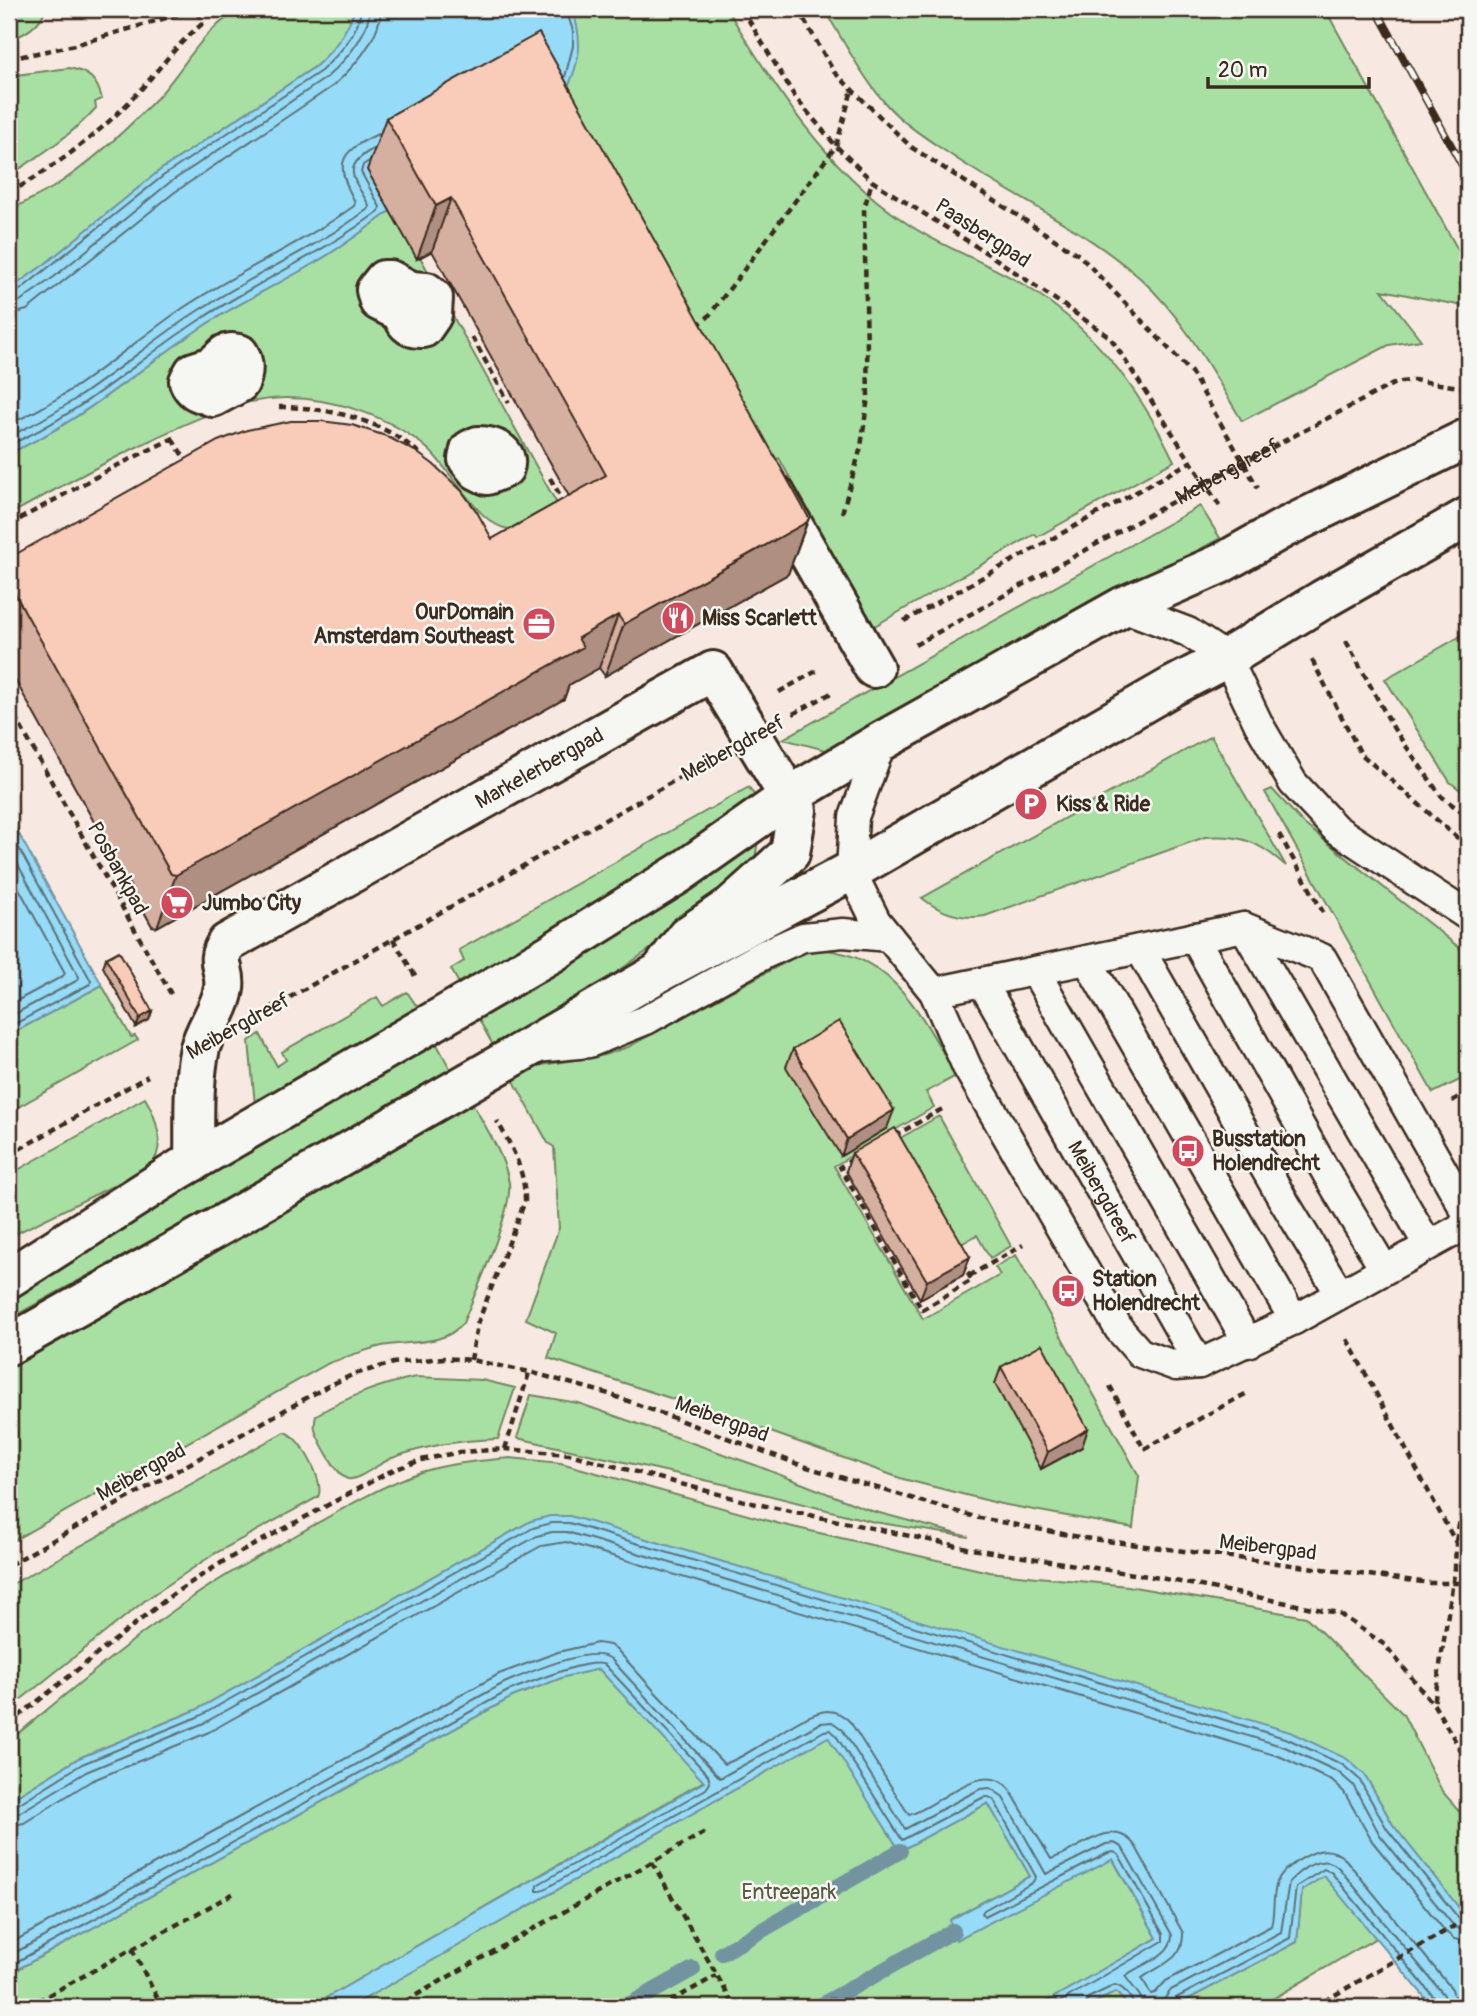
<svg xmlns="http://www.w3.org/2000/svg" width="1477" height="2016" font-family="Pangolin,sans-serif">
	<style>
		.green { fill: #a8e0a3; stroke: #728560; stroke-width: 2 }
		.water { fill: #96dbf8; stroke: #7294a1; stroke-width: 2 }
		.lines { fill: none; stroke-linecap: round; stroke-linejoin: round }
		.shore { stroke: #5f7175; stroke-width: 2 }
		.stream { stroke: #7294a1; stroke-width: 16 }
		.lane-casing { stroke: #3b2a1e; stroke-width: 33 }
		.street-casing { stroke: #3b2a1e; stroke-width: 44 }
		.secondary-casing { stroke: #3b2a1e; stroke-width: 44 }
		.path { stroke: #3b2a1e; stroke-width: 4.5; stroke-dasharray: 7 5; stroke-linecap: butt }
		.lane { stroke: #f6f6f2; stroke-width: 28 }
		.street { stroke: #f6f6f2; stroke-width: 38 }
		.secondary { stroke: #f6f6f2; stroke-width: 38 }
		.rail-casing { stroke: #3b2a1e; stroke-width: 8 }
		.rail { stroke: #f6f6f2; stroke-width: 5; stroke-dasharray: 16; stroke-linecap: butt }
		.wall { fill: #d5af9f; stroke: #3b2a1e; stroke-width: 2 }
		.shaded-wall { fill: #ae8f82; stroke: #3b2a1e; stroke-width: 2 }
		.building { fill: #f8ccb9; stroke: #3b2a1e; stroke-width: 2 }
		.labels { text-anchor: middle; stroke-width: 5; stroke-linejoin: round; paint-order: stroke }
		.street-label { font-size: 21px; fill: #3b2a1e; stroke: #f6f6f2 }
		.poi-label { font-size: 21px; font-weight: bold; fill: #3b2a1e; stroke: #f6f6f2; text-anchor: start }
		.park-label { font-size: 21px; fill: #56583f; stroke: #f6f6f2 }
	</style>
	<rect width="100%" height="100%" fill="#f7e9e1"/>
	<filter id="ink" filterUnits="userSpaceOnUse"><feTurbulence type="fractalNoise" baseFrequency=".0143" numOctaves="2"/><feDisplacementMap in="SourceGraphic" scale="14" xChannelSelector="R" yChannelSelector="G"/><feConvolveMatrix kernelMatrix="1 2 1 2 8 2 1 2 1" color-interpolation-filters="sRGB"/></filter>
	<g filter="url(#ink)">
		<!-- green -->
		<path class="green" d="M9 9H46C39 26 26 34 9 40Z
			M243 9H355C347 32 334 50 316 66L159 171 45 264 9 290V211C23 203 38 196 52 188 89 165 124 132 154 101 184 71 202 26 243 9Z
			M572 9H727C775 88 824 166 902 220 940 247 985 261 1024 285 1093 327 1140 389 1174 461L1037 537 1035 534 873 627 779 458 757 470 565 94C579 63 583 41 572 9Z
			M824 9H1325L1468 268V307L1382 290 1421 340 1389 345 1242 421C1212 371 1184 318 1140 278 1082 227 1011 196 948 153 926 138 902 123 885 103 861 75 843 40 824 9Z
			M69 68C89 72 97 79 102 99L95 102 96 108C71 136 40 155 9 176V76Z
			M390 211 420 257 561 511C549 516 523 529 511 529 481 529 451 470 429 450 392 417 336 398 286 398 236 399 190 421 145 443 99 465 54 490 9 515V453C82 422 139 368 205 325 240 302 279 284 316 262 342 247 366 229 390 211Z
			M1200 506 1220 538 830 756 826 750 783 739Z
			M1468 632V796L1450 782 1385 679Z
			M1211 736 1286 866C1259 842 1241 834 1205 837L985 916C961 920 941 913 922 898Z
			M749 787 758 801 462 989 451 969 464 961 459 950Z
			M1272 789 1304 824 1461 949 1468 959V1076L1433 1093 1265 792Z
			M758 841 754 864 734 891 549 1019 495 1049 476 1014Z
			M810 949C891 949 921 1014 956 1076L926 1092 934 1107 834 1166 923 1319 1000 1275 995 1267 1016 1255 1139 1476 1133 1528 1001 1504 903 1479 734 1419 548 1358 556 1333 526 1319 559 1228 554 1147 548 1143 510 1074 522 1068 601 1056 628 1047Z
			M102 985 131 1037 135 1036 138 1040 9 1112V1035Z
			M407 992 420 1011 255 1105 249 1041 260 1034 277 1066 286 1060 282 1052 377 997 383 1006Z
			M434 1039 453 1074 9 1319V1298L210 1168Z
			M145 1098C156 1116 167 1148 150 1166 146 1170 140 1172 135 1175L9 1237V1175Z
			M470 1099C483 1123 505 1156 509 1183 513 1211 475 1293 463 1323 443 1347 411 1340 382 1346 364 1350 347 1357 329 1363L9 1543V1358Z
			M939 1116 1011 1246 990 1258 977 1235 956 1247 895 1141Z
			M416 1377 482 1380 515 1388 498 1439C461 1440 427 1445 392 1458 381 1462 358 1481 348 1479 338 1477 319 1441 315 1430 314 1425 315 1420 316 1415 350 1396 378 1385 416 1377Z
			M531 1395 578 1403 755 1465 872 1511 969 1537 874 1522 736 1487 517 1438Z
			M284 1432C300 1435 326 1483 318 1497L214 1554 147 1599 9 1709V1586Z
			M510 1458 561 1463 780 1524 989 1572 1128 1586 1306 1617 1403 1714 1442 1791 1468 1821V1919L1393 1825 1365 1775 531 1521 196 1710 79 1758 9 1801V1741C65 1695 120 1648 180 1606 217 1579 258 1557 298 1534 337 1512 378 1487 421 1472 450 1463 480 1461 510 1458Z
			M599 1669 704 1781 310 2007H9V1974L512 1697 564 1677Z
			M829 1736 900 1851 988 1803 1030 1876 950 1920 1112 1858 1157 1938 1037 2007H350Z
			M1325 1875 1376 1938 1259 2007H1173L1297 1942 1302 1890Z
			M1116 1992 1129 2007H1086Z"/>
		<!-- water -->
		<path class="water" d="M355 9H572C584 42 580 62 565 94L368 170 390 211C366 229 342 247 316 262 279 284 240 302 205 325 139 368 82 422 9 453V290L45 264 159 171 316 66C334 50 347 32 355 9Z
			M9 816 102 985 9 1035Z
			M550 1516H570L1290 1732 1347 1759 1365 1775 1393 1825 1468 1919V2007H1433L1324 1876 1302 1890 1297 1942 1173 2007H1129L1116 1992 1086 2007H1037L1157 1938 1113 1859 956 1940 950 1920 1030 1876 988 1803 900 1851 828 1737 350 2007H310L704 1782 599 1669 564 1677 512 1697 9 1974V1801L79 1758 196 1710 531 1521Z"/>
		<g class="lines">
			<!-- shore -->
			<path class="shore" d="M565 77 573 46V31L566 9
				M9 295 15 294 163 176 321 71C338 55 359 33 361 9
				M9 304 20 301 54 277 169 183 326 78C345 61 368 36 370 9
				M9 315 27 310 175 192 333 86C354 67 380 39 381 9
				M9 424C73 397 126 347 183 308 238 271 300 245 354 206L355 202C334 163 339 152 378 134
				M9 436C79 406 136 351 199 310 254 274 315 249 368 209L369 205C354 179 340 167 373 149
				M9 445C80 415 136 361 201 319 259 281 323 253 379 211L380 207 361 172 363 165 369 161
				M9 830 91 981 90 984 9 1027
				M9 848 79 977 78 980 9 1017
				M9 870 65 973 63 976 9 1005
				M9 1807 15 1806 82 1764 200 1716 533 1528 551 1523H569L1288 1739 1343 1765 1359 1779 1387 1829 1460 1920 1468 1922
				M9 1815 19 1813 86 1772 204 1723 537 1536 552 1532H567L1285 1747 1338 1772 1353 1785 1380 1835 1453 1925 1461 1930 1468 1931
				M9 1826 24 1823 91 1781 209 1732 541 1546 566 1542 1281 1757 1332 1781 1344 1792 1372 1841 1445 1931 1454 1939 1468 1942
				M9 1944 499 1674 558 1652 597 1643 610 1645 619 1652 657 1694 724 1764C752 1756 802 1712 827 1711 837 1711 845 1716 851 1723L909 1815C939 1807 981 1758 1009 1788L1051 1859C1078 1852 1112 1813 1136 1847L1183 1933C1184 1960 1160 1965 1142 1978L1151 1994 1155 1993 1166 1981 1271 1926C1275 1912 1272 1896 1277 1882 1281 1872 1288 1868 1296 1862 1313 1851 1329 1843 1346 1860L1452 1989 1457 2007
				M9 1956 504 1683C526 1674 591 1644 611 1659L720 1778 820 1723 832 1722 842 1729 905 1829 980 1789 990 1788 1002 1796 1046 1874 1106 1844 1114 1843 1122 1847 1172 1935C1172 1957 1140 1964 1125 1976L1140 1996 1143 2007
				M9 1966 508 1691C527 1684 589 1657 605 1665L708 1775 710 1783 706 1789 537 1885V1891H541L824 1731 830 1730 835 1734 902 1840 984 1797H989L994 1800 1036 1877 1032 1883 984 1910 982 1913 985 1916 1108 1853 1114 1852 1119 1855 1163 1934V1941L1051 2007
				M1085 2007 1088 1998 1115 1985C1124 1987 1133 1999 1134 2007
				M1163 2007 1165 1998 1171 1990 1281 1932 1289 1882C1301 1869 1322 1853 1338 1867L1444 1995 1447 2007
				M1172 2007 1176 1998 1290 1938 1296 1887 1324 1869 1331 1872 1436 2000 1438 2007"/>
			<!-- stream -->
			<path class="stream" d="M722 1953 900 1851
				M625 2007 693 1969
				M818 2007 953 1931"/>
			<defs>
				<g id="lane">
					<path d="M1122 607 1188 632 1227 658 1259 725 1293 783 1336 829 1468 916"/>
					<path d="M882 741 854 817 851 871 876 921 934 992 967 1067 1119 1329 1140 1353 1176 1366 1199 1364 1294 1320 1468 1224"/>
					<path d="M1244 927 1428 1245"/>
					<path d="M1194 937 1326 1172 1384 1269"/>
					<path d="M1140 949 1282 1198 1340 1294"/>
					<path d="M1087 960 1294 1320"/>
					<path d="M1035 971 1248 1343"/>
					<path id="s2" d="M982 982 1199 1364"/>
					<path d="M934 992 1244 927 1322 958 1468 1215"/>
					<path d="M536 1048 589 1043 646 1020 765 954 803 937 843 933 889 937"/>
				</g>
				<g id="street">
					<path d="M384 280H390L411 291 426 292 433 298 432 315 423 328C410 329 401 322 405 308H393L379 301 376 290Z"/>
					<path d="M232 353 239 354C244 362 244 374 239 383L213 397C203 392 194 394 189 381L194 372 213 366 226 354Z"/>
					<path d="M478 446C492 446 510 452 504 468L487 475 477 470 468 459 470 450Z"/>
					<path d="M775 494 874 668"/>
					<path id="s3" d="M194 1161C195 1124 192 1084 200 1048 205 1028 221 1009 224 988 227 968 213 963 227 943L713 671 797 810 790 853 731 906 687 936 660 972"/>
				</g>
				<path id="secondary" d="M9 1278 180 1169 550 954 680 873 788 797 882 741 1122 607 1220 564 1282 529 1468 438
					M9 1345 218 1227 660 972 851 871 1173 686 1227 658 1322 600 1468 517"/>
			</defs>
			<!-- lane casing -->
			<use href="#lane" class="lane-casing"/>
			<!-- street casing -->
			<use href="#street" class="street-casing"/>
			<!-- secondary casing -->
			<use href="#secondary" class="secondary-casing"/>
			<!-- path -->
			<g class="path">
				<path d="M742 9 795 97 836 146 872 181 993 257 1110 337 1221 508"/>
				<path d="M798 9 834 72 911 147 1079 255 1191 372 1258 488"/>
				<path d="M9 59 75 45 196 9"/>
				<path d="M9 193C53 168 94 138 130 101 154 77 174 46 201 25L202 23 197 9"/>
				<path d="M697 326 708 317 743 271 836 146 852 90"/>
				<path d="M472 337 509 403"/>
				<path d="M279 407C329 407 383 420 420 454"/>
				<path d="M172 439 189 465"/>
				<path d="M550 478 565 504"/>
				<path d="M842 513 861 447 868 397 864 209 872 181"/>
				<path d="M9 525 114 467 178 436"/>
				<path d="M904 621 1192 461"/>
				<path d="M1346 641 1394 729 1441 796 1468 817"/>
				<path id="s1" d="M915 645 1244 462 1395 383 1414 380 1465 388"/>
				<path d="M1312 660 1361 754 1468 847"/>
				<path d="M779 692 820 669"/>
				<path d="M9 706 171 994"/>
				<path d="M793 714 835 691"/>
				<path d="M1279 834 1323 912"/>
				<path d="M393 939 415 976"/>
				<path d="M269 1009 713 759"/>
				<path d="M1452 1101 1468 1091"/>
				<path d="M894 1136 944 1108"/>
				<path d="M9 1155 148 1076"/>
				<path d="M853 1159 840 1167 922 1310 972 1280 963 1266"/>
				<path d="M969 1276 1023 1245"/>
				<path d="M1347 1339 1456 1543 1455 1568 1434 1704"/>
				<path d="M471 1360 477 1325 525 1201C525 1170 512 1147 497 1121"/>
				<path d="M1110 1386 1144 1449 1249 1392"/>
				<path d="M505 1449 529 1373"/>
				<path d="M1456 1541 1468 1477"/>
				<path d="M9 1565 326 1387 352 1375 393 1363 444 1358 471 1360 530 1372 609 1394 803 1466 975 1517 1084 1538 1430 1583H1468"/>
				<path d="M9 1724 173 1594 224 1561 391 1471 421 1460 460 1452 505 1449 569 1454 752 1503 972 1549 1160 1578 1338 1613 1385 1645 1434 1705 1468 1762"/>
				<path d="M652 1862 735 2007"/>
				<path d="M132 1949 162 2007"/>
				<path d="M27 2007 236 1892"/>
				<path d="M395 2007 707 1831"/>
				<path d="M660 2007 716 1976"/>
				<path d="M1314 2007 1468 1918"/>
			</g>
			<!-- lane -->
			<use href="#lane" class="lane"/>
			<!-- street -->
			<use href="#street" class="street"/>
			<!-- secondary -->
			<use href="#secondary" class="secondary"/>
			<defs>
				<path id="rail" d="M1376 9 1468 176"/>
			</defs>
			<!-- rail casing -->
			<use href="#rail" class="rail-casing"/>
			<!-- rail -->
			<use href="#rail" class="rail"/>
		</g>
		<!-- wall -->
		<path class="wall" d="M386 118 809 518 788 574 605 676 599 668 569 685 564 699 157 927 152 926 9 669V583L492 539 569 496 432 251 417 259 367 170Z
			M106 958 152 1011 149 1020 136 1027 103 967Z
			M793 1049 887 1128 841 1156 786 1067Z
			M852 1153 970 1257 963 1275 920 1299 846 1171Z
			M1001 1367 1082 1447 1041 1469 995 1384Z"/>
		<!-- shaded-wall -->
		<path class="shaded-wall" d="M451 198 432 251 417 259 436 206Z
			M807 522 788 574 605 676 624 624Z
			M618 615 599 668 569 685 564 699 157 927 176 875 578 638Z
			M152 1011 149 1020 136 1027 140 1018Z
			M894 1110 887 1128 841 1156 847 1139Z
			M970 1257 963 1275 920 1299 927 1281Z
			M1088 1429 1082 1447 1041 1469 1048 1452Z"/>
		<!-- building -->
		<path class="building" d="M539 33 809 518 807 522 624 624 618 615 578 638 583 647 176 875 171 874 9 583V558L218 441 247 430 291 421H321L352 425 386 436 415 451 433 464 461 490 477 512 492 539 606 475 451 198 436 206 386 118Z
			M119 951 152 1011 140 1018 106 958Z
			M839 1021 894 1110 847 1139 793 1049Z
			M895 1128 970 1257 927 1281 852 1153Z
			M1042 1344 1088 1429 1048 1452 1001 1367Z"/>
	</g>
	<!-- icons -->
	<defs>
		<symbol id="restaurant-disc" viewBox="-11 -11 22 22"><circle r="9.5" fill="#d1495b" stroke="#f6f6f2"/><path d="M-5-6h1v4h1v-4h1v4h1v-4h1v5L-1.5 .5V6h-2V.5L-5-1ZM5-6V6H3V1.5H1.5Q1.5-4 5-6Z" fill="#fff"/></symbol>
		<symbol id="office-disc" viewBox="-11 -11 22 22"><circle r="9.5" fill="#d1495b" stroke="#f6f6f2"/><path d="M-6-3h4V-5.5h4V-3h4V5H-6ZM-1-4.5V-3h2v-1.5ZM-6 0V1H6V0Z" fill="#fff"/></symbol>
		<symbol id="parking-disc" viewBox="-11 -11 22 22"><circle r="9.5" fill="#d1495b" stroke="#f6f6f2"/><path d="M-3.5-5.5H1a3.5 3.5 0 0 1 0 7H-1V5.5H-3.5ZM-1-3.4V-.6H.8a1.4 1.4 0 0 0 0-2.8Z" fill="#fff"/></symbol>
		<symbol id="supermarket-disc" viewBox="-11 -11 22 22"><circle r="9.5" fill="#d1495b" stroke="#f6f6f2"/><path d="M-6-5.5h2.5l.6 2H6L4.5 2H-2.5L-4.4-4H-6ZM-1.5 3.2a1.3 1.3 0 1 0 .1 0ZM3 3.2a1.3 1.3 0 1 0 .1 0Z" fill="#fff"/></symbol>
		<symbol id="bus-disc" viewBox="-11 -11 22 22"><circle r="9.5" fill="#d1495b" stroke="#f6f6f2"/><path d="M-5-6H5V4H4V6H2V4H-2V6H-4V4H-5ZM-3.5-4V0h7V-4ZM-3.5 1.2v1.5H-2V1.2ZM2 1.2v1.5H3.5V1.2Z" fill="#fff"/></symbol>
	</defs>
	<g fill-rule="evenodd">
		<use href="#restaurant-disc" x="659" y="599" width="38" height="38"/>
		<use href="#office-disc" x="520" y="605" width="38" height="38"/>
		<use href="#parking-disc" x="1012" y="785" width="38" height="38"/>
		<use href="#supermarket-disc" x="158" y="884" width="38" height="38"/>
		<use href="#bus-disc" x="1169" y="1132" width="38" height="38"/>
		<use href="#bus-disc" x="1049" y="1272" width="38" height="38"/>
	</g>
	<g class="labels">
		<!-- street labels -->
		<g class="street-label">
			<text transform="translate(983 233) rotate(33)" y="7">Paasbergpad</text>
			<text dy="7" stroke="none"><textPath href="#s1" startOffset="357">Meibergdreef</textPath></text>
			<text transform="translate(733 748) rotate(-29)" y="7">Meibergdreef</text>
			<text dy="7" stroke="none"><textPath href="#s3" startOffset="583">Markelerbergpad</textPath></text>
			<text transform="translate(118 868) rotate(61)" y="7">Posbankpad</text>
			<text transform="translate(238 1026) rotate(-29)" y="7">Meibergdreef</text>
			<text dy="7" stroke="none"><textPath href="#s2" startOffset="242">Meibergdreef</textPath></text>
			<text transform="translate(722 1419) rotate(20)" y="7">Meibergpad</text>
			<text transform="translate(141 1472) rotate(-29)" y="7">Meibergpad</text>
			<text transform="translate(1268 1547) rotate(7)" y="7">Meibergpad</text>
		</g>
		<!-- poi labels -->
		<g class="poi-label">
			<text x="514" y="619" text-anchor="end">OurDomain<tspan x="514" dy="24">Amsterdam Southeast</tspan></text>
			<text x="702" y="625">Miss Scarlett</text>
			<text x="1056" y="811">Kiss &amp; Ride</text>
			<text x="202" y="910">Jumbo City</text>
			<text x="1212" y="1146">Busstation<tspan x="1212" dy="24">Holendrecht</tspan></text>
			<text x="1092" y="1286">Station<tspan x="1092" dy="24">Holendrecht</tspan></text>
		</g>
		<!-- park labels -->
		<g class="park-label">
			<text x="789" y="1899">Entreepark</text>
		</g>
	</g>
	<!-- margin -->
	<rect width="1477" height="2016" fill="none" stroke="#f6f6f2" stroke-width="35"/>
	<rect x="18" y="18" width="1442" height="1981" fill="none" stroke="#3b2a1e" stroke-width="2.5" filter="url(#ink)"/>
	<!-- scale -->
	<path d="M1208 77v10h161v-10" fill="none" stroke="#3b2a1e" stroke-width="3.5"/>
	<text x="1218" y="77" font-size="21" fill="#3b2a1e" stroke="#f6f6f2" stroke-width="5" paint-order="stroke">20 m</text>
</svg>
